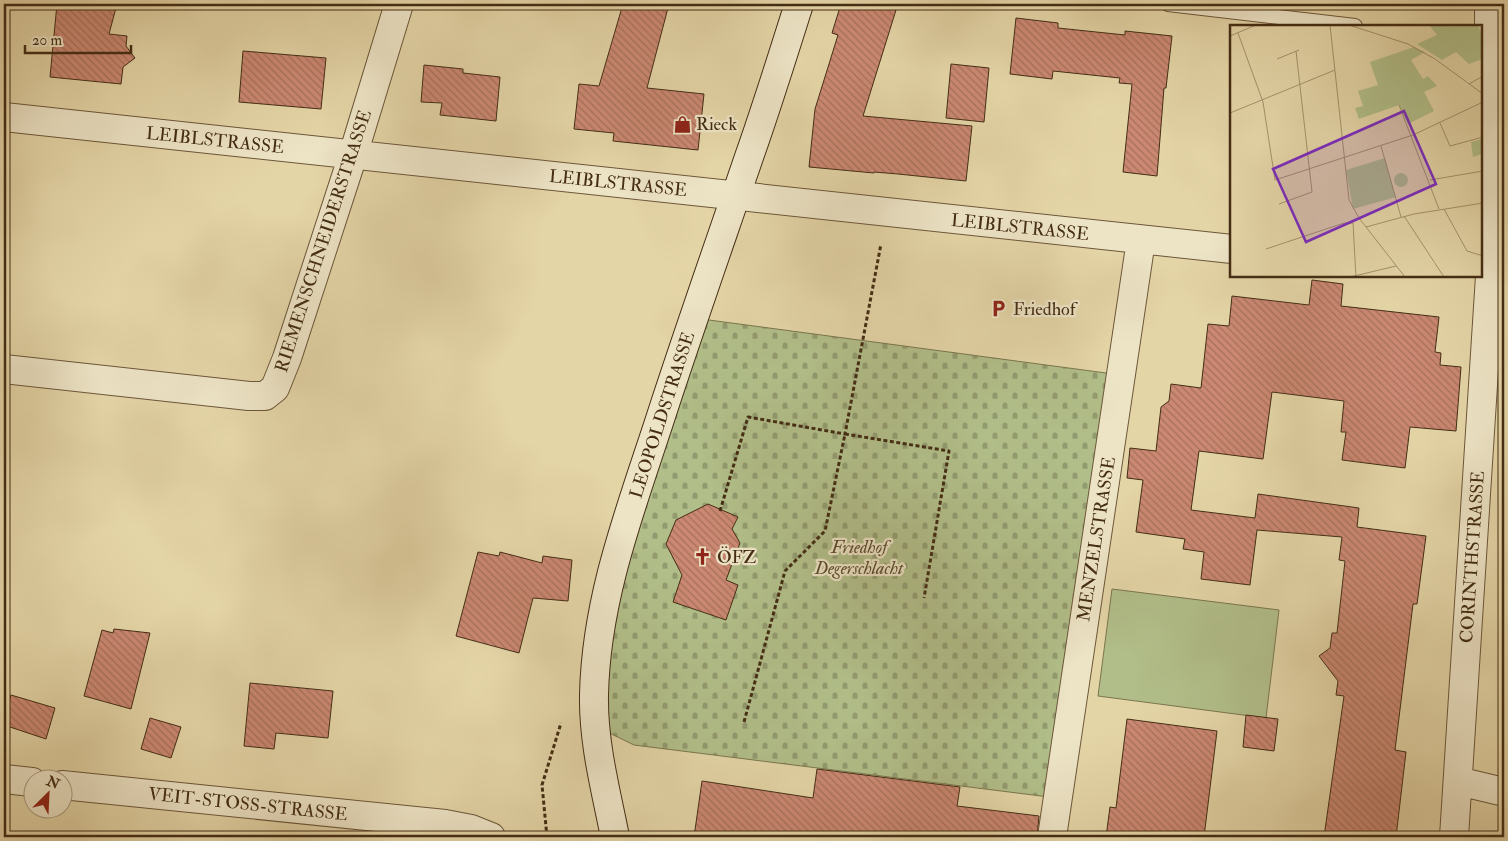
<svg xmlns="http://www.w3.org/2000/svg" width="1508" height="841" font-family="'IM FELL Double Pica',serif">
	<style>
		.grass { fill: #b1be89; stroke: #7a764e }
		.cemetery { fill: url(#cemetery-stones); stroke: #7a764e }
		.building { fill: url(#building-back-hatch); stroke: #442d14 }
		.lines { fill: none; stroke-linecap: round; stroke-linejoin: round }
		.lane-casing { stroke: #6c5739; stroke-width: 16 }
		.street-casing { stroke: #6c5739; stroke-width: 30 }
		.secondary-casing { stroke: #442d14; stroke-width: 30 }
		.path { stroke: #442d14; stroke-width: 3; stroke-dasharray: 4 2.5; stroke-linecap: butt }
		.lane { stroke: #ede4c6; stroke-width: 14 }
		.street { stroke: #ede4c6; stroke-width: 28 }
		.secondary { stroke: #ede4c6; stroke-width: 28 }
		.labels { text-anchor: middle; stroke-width: 4.5; stroke-linejoin: round; paint-order: stroke }
		.poi-label { font-size: 18px; fill: #442d14; stroke: #ede4c6; text-anchor: start }
		.street-label { font-size: 18px; fill: #442d14; stroke: #ede4c6 }
		.park-label { font-size: 18px; font-style: italic; fill: #5a4a2b; stroke: #ede4c6 }
		.inset-road { fill: none; stroke: #a4926c; stroke-width: 1 }
		.view { fill: #7b2cbf; fill-opacity: 0.15; stroke: #7b2cbf; stroke-width: 2.5 }
		.inset-edge { fill: none; stroke: #442d14; stroke-width: 2.5 }
	</style>
	<defs>
		<pattern id="cemetery-stones" width="16" height="16" patternUnits="userSpaceOnUse" patternTransform="scale(1.25)"><rect width="16" height="16" fill="#b1be89"/><path d="M2 7V4a2 2 0 0 1 4 0v3zM10 15v-3a2 2 0 0 1 4 0v3z" fill="#929b6f"/></pattern>
		<pattern id="building-back-hatch" width="6" height="6" patternUnits="userSpaceOnUse" patternTransform="scale(1.25)"><rect width="6" height="6" fill="#cb8872"/><path d="M-1 5l2 2M0 0l6 6M5-1l2 2" fill="none" stroke="#a6705c"/></pattern>
	</defs>
	<rect width="100%" height="100%" fill="#e4d5a7"/>
	<filter id="stains"><feTurbulence type="fractalNoise" baseFrequency=".004" numOctaves="4"/><feColorMatrix values="0 0 0 0 .2 0 0 0 0 .09 0 0 0 0 .02 0 0 0 .5 -.17"/></filter>
	<radialGradient id="worn" r=".72"><stop offset=".6" stop-color="#630" stop-opacity="0"/><stop offset="1" stop-color="#630" stop-opacity=".3"/></radialGradient>
	<!-- grass -->
	<path class="grass" d="M1112 589 1279 610 1266 718 1098 696Z"/>
	<!-- cemetery -->
	<path class="cemetery" d="M694 318 1121 375 1057 798 634 745 595 726 596 664Z"/>
	<!-- building -->
	<path class="building" d="M57 4H117L109 34 127 36 126 46 135 58 123 67 121 84 50 77Z
		M623 4H669L647 88 704 94 698 150 613 141 614 133 574 129 579 84 599 86Z
		M841 4H879L896 10 863 116 972 126 966 181 898 174 874 172V173L809 167 815 109 838 35 832 33Z
		M1016 18 1058 23V28L1125 35V31L1172 36 1166 88H1164L1157 176 1123 172 1132 84 1119 83 1120 78 1053 71 1052 79 1010 74Z
		M243 51 326 58 321 109 239 102Z
		M951 64 989 68 984 122 946 118Z
		M424 65 463 69V73L500 77 496 121 440 115 442 103 421 102Z
		M1312 280 1343 284 1341 306 1439 317 1435 352 1441 353 1440 365 1461 367 1456 431 1410 427 1405 468 1342 460 1346 432H1341L1344 401 1272 392 1263 459 1199 451 1191 510 1255 518 1258 494 1359 508 1357 527 1426 536 1417 604H1413L1395 750 1406 752 1396 837H1324L1344 696 1336 695 1338 681 1319 656 1330 648 1332 633H1337L1345 561 1339 560 1342 537 1257 530 1250 585 1201 579 1204 552 1183 549 1185 539 1136 532 1143 480 1127 478 1130 448 1156 451 1161 407 1169 401 1171 384 1201 388 1208 324 1229 326 1232 296 1309 305Z
		M708 504 738 517 732 529 740 543 726 580 738 585 726 620 673 602 682 575 666 544 676 520Z
		M478 552 499 556 500 552 542 563 543 556 572 560 568 601 533 598 519 653 456 636Z
		M114 629 150 633 131 709 84 696 102 630 113 633Z
		M250 683 333 691 328 738 276 733 274 749 244 746Z
		M11 695 55 708 46 739 4 725V719Z
		M1246 715 1278 719 1274 751 1243 747Z
		M150 718 181 727 171 758 141 749Z
		M1127 719 1217 731 1204 837H1106L1110 807 1116 808Z
		M817 769 960 787 957 806 1039 816 1037 837H694L702 781 813 798Z"/>
	<g class="lines">
		<defs>
			<path id="lane" d="M1168 4 1355 26"/>
			<path id="street" d="M4 117 1232 249
				M4 369 249 396H265L275 388 287 358 353 155 399 4
				M4 779 32 782
				M1458 781 1504 792
				M62 785 445 824 471 829 491 837
				M1052 837 1141 240
				M1454 837 1490 276 1489 4"/>
			<path id="secondary" d="M615 837C606 791 593 743 594 695 596 596 632 506 662 413 690 327 720 242 749 157 767 106 783 55 799 4"/>
		</defs>
		<!-- lane casing -->
		<use href="#lane" class="lane-casing"/>
		<!-- street casing -->
		<use href="#street" class="street-casing"/>
		<!-- secondary casing -->
		<use href="#secondary" class="secondary-casing"/>
		<!-- path -->
		<path class="path" d="M720 511 748 417 845 434 881 244
			M744 722 785 571 825 531 845 434 949 451 924 598
			M547 837 542 785 561 723"/>
		<!-- lane -->
		<use href="#lane" class="lane"/>
		<!-- street -->
		<use href="#street" class="street"/>
		<!-- secondary -->
		<use href="#secondary" class="secondary"/>
	</g>
	<!-- icons -->
	<defs>
		<symbol id="shop-bare" viewBox="-9 -9 18 18"><path d="M-5-2.5h2.3a2.7 3.5 0 0 1 5.4 0H5L5.5 6h-11ZM-1.5-2.5h3a1.5 2.3 0 0 0-3 0Z" fill="#8f2418" stroke="#ede4c6" stroke-width="2.5" paint-order="stroke"/></symbol>
		<symbol id="parking-bare" viewBox="-9 -9 18 18"><path d="M-3.5-5.5H1a3.5 3.5 0 0 1 0 7H-1V5.5H-3.5ZM-1-3.4V-.6H.8a1.4 1.4 0 0 0 0-2.8Z" fill="#8f2418" stroke="#ede4c6" stroke-width="2.5" paint-order="stroke"/></symbol>
		<symbol id="church-bare" viewBox="-9 -9 18 18"><path d="M-1.2-6h2.4v3.5h3.3v2.4h-3.3V6h-2.4V-.1h-3.3v-2.4h3.3Z" fill="#8f2418" stroke="#ede4c6" stroke-width="2.5" paint-order="stroke"/></symbol>
	</defs>
	<g fill-rule="evenodd">
		<use href="#shop-bare" x="670" y="112" width="25" height="25"/>
		<use href="#parking-bare" x="986" y="296" width="25" height="25"/>
		<use href="#church-bare" x="690" y="544" width="25" height="25"/>
	</g>
	<g class="labels">
		<!-- poi labels -->
		<g class="poi-label">
			<text x="696" y="130">Rieck</text>
			<text x="1013" y="315">Friedhof</text>
			<text x="717" y="563">ÖFZ</text>
		</g>
		<!-- street labels -->
		<g class="street-label">
			<text transform="translate(215 140) rotate(6)" y="6">LEIBLSTRASSE</text>
			<text transform="translate(618 183) rotate(6)" y="6">LEIBLSTRASSE</text>
			<text transform="translate(1020 227) rotate(6)" y="6">LEIBLSTRASSE</text>
			<text transform="translate(323 241) rotate(-72)" y="6">RIEMENSCHNEIDERSTRASSE</text>
			<text transform="translate(662 415) rotate(-72)" y="6">LEOPOLDSTRASSE</text>
			<text transform="translate(1096 539) rotate(-81)" y="6">MENZELSTRASSE</text>
			<text transform="translate(1472 557) rotate(-86)" y="6">CORINTHSTRASSE</text>
			<text transform="translate(248 804) rotate(6)" y="6">VEIT-STOSS-STRASSE</text>
		</g>
		<!-- park labels -->
		<g class="park-label">
			<text x="859" y="553">Friedhof<tspan x="859" dy="21">Degerschlacht</tspan></text>
		</g>
	</g>
	<!-- overview -->
	<g transform="translate(1230 25)">
		<rect width="252" height="252" fill="#e4d5a7"/>
		<path d="M199 0H248L252 9V34L239 39 226 27 212 35 187 19 207 10ZM184 22 195 27 181 35 193 54 198 51 207 61 194 67 204 86 178 99 169 80 129 94 125 83 133 81 128 66 148 60 140 37ZM252 114V129L243 132 241 117ZM164 155a7 7 0 1 1 14 0a7 7 0 1 1-14 0Z" fill="#b1be89"/>
		<path d="M155 133 166 172 123 184 116 145Z" fill="#b1be89"/>
		<path class="inset-road" d="M100 0 119 175 129 193 175 252M119 0 178 19 205 34 253 69M8 8 33 77 45 155 183 110 253 77M0 11 26 0M47 34 69 25M239 59 253 51M169 80 209 184M0 88 105 45M210 98 220 121 253 112M151 121 171 192M200 155 253 146M49 179 82 167 66 26M214 184 237 226 253 231M174 191 214 252M123 198 126 252M136 202 184 189 253 178M36 224 114 198H123M120 252 166 241"/>
		<path class="view" d="M174 86 206 159 76 217 43 144Z"/>
		<rect width="252" height="252" class="inset-edge"/>
	</g>
	<!-- margin -->
	<rect width="1508" height="841" fill="none" stroke="#e4d5a7" stroke-width="20"/>
	<rect x="5" y="5" width="1498" height="831" fill="none" stroke="#442d14" stroke-width="2.5"/>
	<rect x="10" y="10" width="1488" height="821" fill="none" stroke="#442d14"/>
	<!-- north arrow -->
	<g transform="translate(48 794) rotate(24)"><circle r="24" fill="#ede4c6" stroke="#a99b7f"/>
	<path d="M0-4L9 19L0 12L-9 19Z" fill="#8f2418"/>
	<text y="-8" font-size="14" font-weight="bold" text-anchor="middle" fill="#442d14">N</text>
	</g>
	<!-- scale -->
	<path d="M25 45v8h106v-8" fill="none" stroke="#442d14" stroke-width="2.5"/>
	<text x="32" y="45" font-size="15" fill="#442d14" stroke="#ede4c6" stroke-width="4" paint-order="stroke">20 m</text>
	<rect width="100%" height="100%" filter="url(#stains)"/>
	<rect width="100%" height="100%" fill="url(#worn)"/>
</svg>
